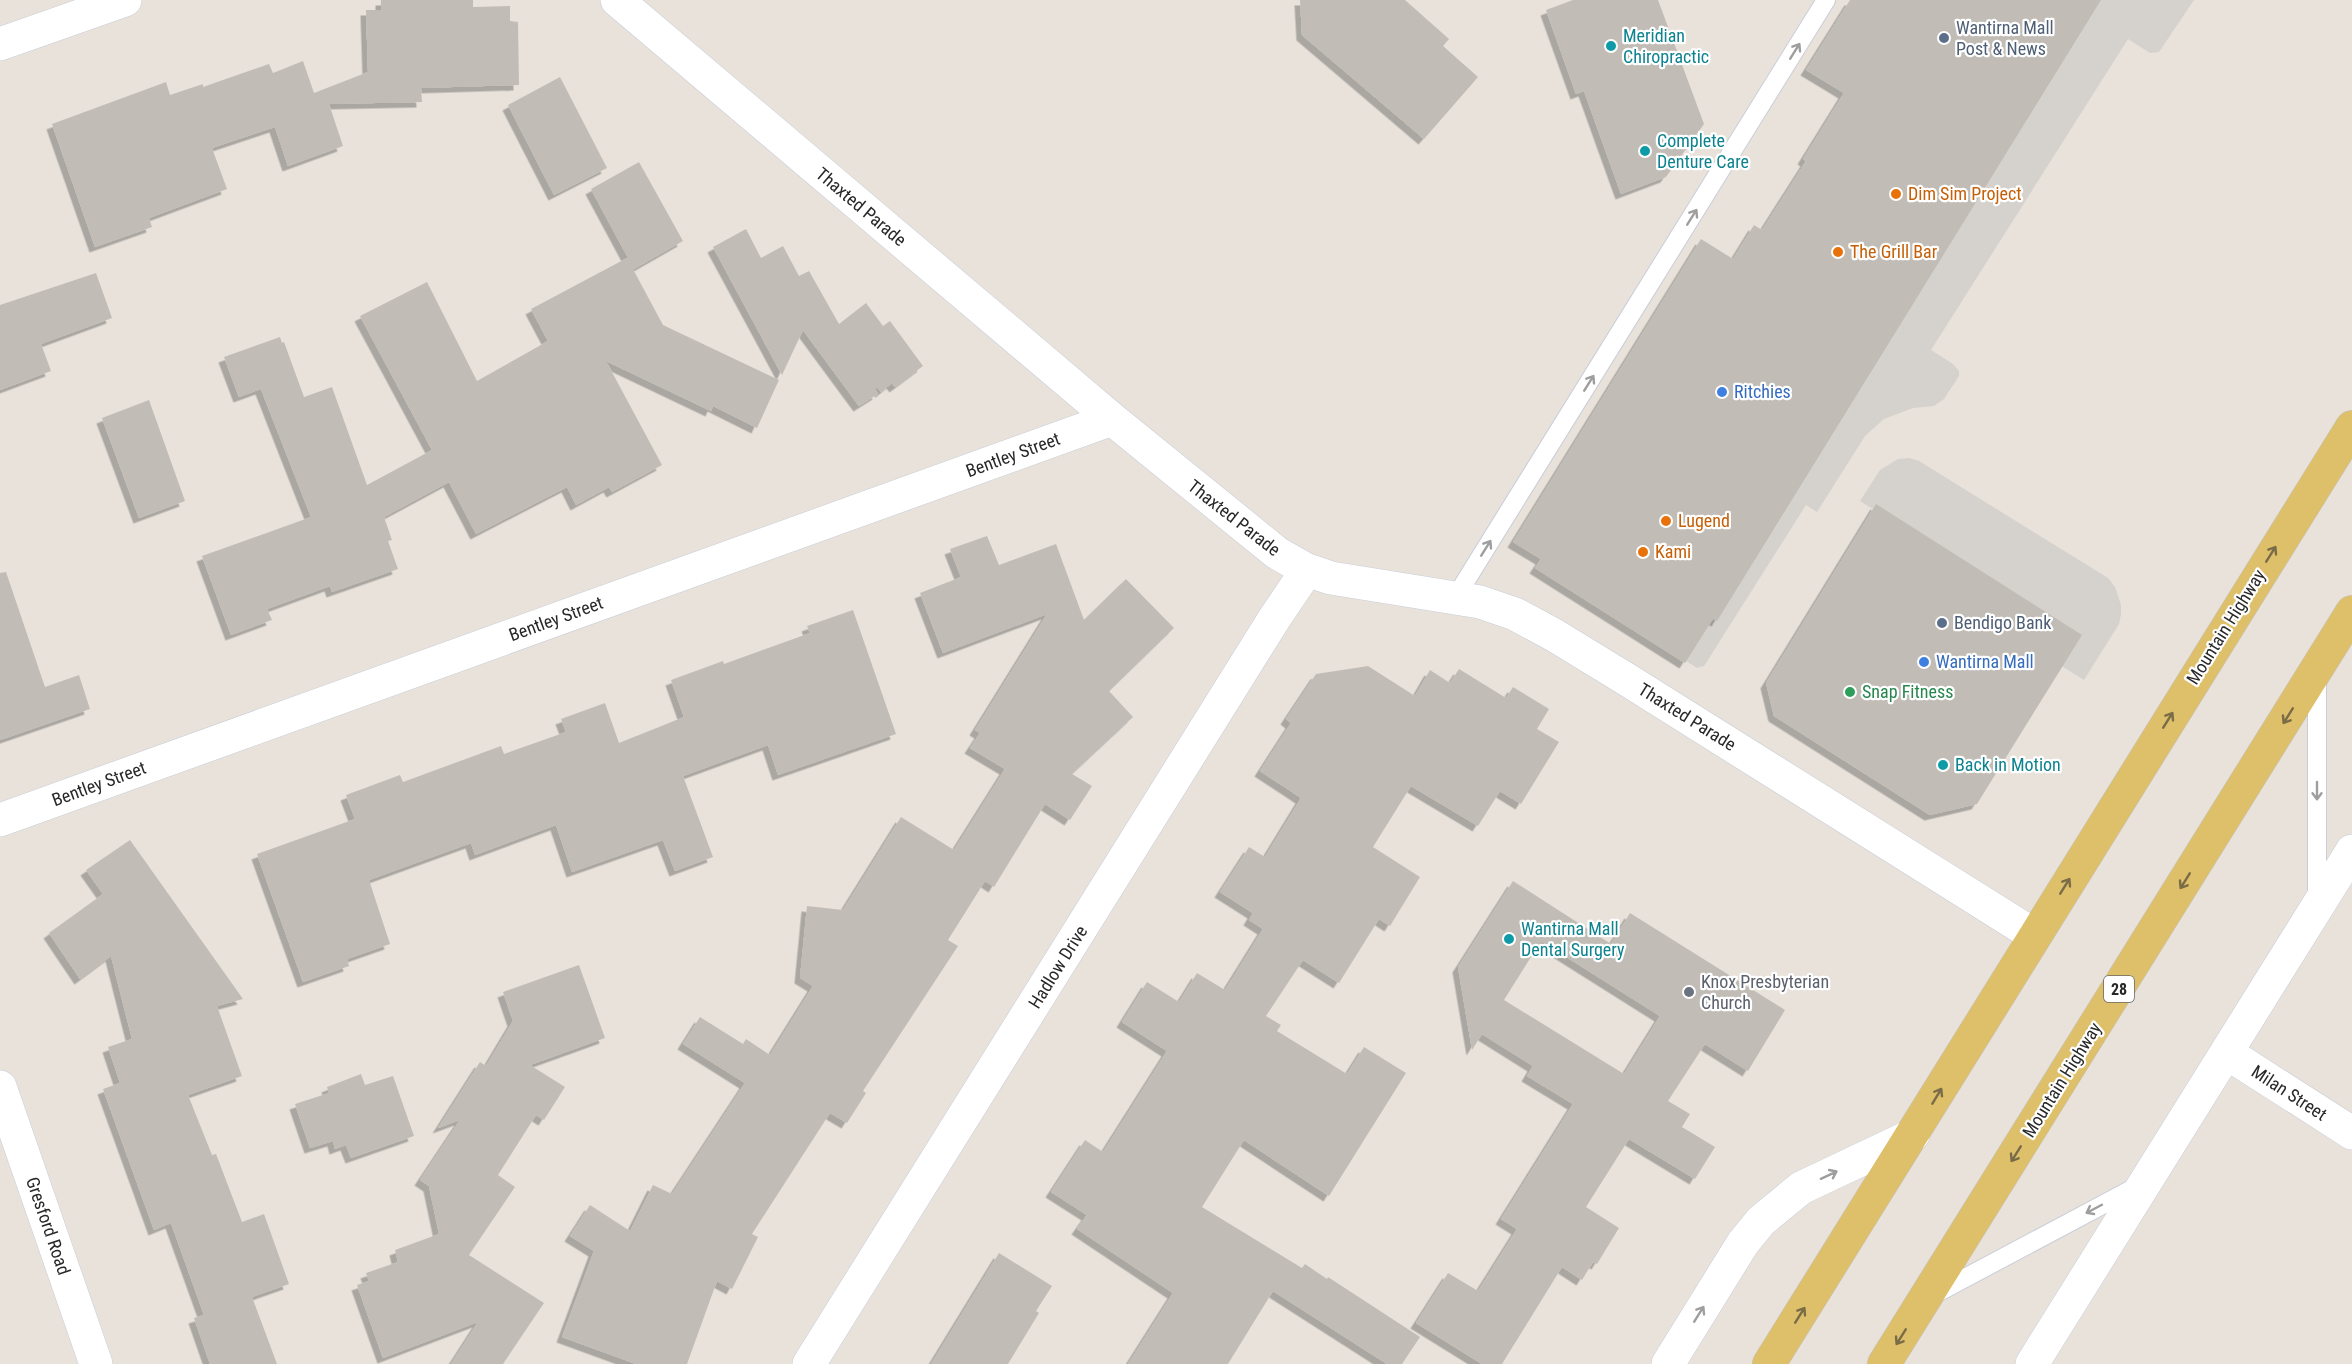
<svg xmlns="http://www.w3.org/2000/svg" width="2352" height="1364" font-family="'Roboto Condensed',sans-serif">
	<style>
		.plaza { fill: #d5d1cd }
		.building { fill: #c1bdb6; fill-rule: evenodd; filter: url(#shadow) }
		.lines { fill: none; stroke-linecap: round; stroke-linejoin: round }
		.service-casing { stroke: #c9cdd8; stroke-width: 20 }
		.minor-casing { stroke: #c9cdd8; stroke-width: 34 }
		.primary-casing { stroke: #c3c3c3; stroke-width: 34 }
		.service { stroke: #fff; stroke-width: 18 }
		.minor { stroke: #fff; stroke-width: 33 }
		.primary { stroke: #debf6a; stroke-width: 33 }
		.oneway { stroke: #9e9e9e }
		.oneway2 { stroke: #7a6c46 }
		.service-dot { fill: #5c6f8a; stroke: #fff; stroke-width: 2 }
		.culture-dot { fill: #0f9aa8; stroke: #fff; stroke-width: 2 }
		.food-dot { fill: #e8710a; stroke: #fff; stroke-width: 2 }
		.shop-dot { fill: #3f7fe0; stroke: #fff; stroke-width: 2 }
		.leisure-dot { fill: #2e9e5b; stroke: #fff; stroke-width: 2 }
		.worship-dot { fill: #6b7280; stroke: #fff; stroke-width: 2 }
		.labels { text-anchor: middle; stroke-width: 4.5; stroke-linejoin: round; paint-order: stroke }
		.shield { fill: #fff; stroke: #686868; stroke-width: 1.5 }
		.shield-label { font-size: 16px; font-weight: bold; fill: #282828 }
		.service-label { font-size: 18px; fill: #4e5e75; stroke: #fff; text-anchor: start }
		.culture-label { font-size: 18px; fill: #0d838f; stroke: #fff; text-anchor: start }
		.food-label { font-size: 18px; fill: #c56008; stroke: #fff; text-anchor: start }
		.street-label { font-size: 18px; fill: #282828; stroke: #fff }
		.shop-label { font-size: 18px; fill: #366cbe; stroke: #fff; text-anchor: start }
		.leisure-label { font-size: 18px; fill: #27864d; stroke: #fff; text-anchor: start }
		.worship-label { font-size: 18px; fill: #5b616d; stroke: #fff; text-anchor: start }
	</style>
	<defs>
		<filter id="shadow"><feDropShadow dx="-5.5" dy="5.5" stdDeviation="0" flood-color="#0004"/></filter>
	</defs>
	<rect width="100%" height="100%" fill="#e8e2db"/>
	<!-- plaza -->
	<path class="plaza" d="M2092 0H2194L2159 52 2150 53 2128 39 1931 350 1953 364 1959 371V376L1944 399 1934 406 1913 408 1884 419 1865 436 1817 512 1806 505 1706 663 1704 666 1697 668 1680 657Z
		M1909 458 1919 461 2108 578 2115 587 2121 605V614L2119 624 2084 680 2060 665 2072 633 1860 501 1880 470 1898 459Z"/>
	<!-- building -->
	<path class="building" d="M381 0H473V7L510 6V21L518 22 519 85 421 88 422 102 329 104 343 146 288 166 275 127 212 148 227 189 149 218 152 227 95 247 52 124 166 82 170 95 203 84V87L269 64 273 73 303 61 314 93 368 72 366 10H381Z
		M1300 0H1405L1449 39 1443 46 1478 77 1424 139 1302 35Z
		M1573 0H1658L1704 124 1666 177 1621 194 1584 91 1576 94 1546 10Z
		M1850 0H2101L1717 621 1713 619 1685 663 1535 568 1541 559 1513 542 1701 239 1733 259 1754 225 1762 230 1806 161 1803 159 1844 93 1806 70Z
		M560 77 607 168 554 195 508 105Z
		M639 162 683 241 634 269 591 189Z
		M746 229 761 258 783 246 799 276 809 271 839 324 866 303 883 326 890 321 923 366 895 387 892 383 881 392 877 387 875 389 878 394 859 406 803 330 782 375 713 247Z
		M627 258 663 325 779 380 757 428 713 406 711 411 606 361 662 465 612 492 609 487 576 505 567 487 476 534 449 482 384 517 392 540 388 541 398 569 332 592 330 586 267 609 272 620 231 635 202 556 311 517 261 389 239 397 224 357 280 337 282 343 284 342 304 397 332 387 367 485 432 450 360 316 427 282 477 381 548 341 531 309Z
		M96 273 112 318 41 344 51 371 0 390V305Z
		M149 400 185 501 139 518 102 418Z
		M1876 504 2082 635 1977 804 1930 815 1774 716 1766 683Z
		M987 536 999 565 1056 544 1084 620 1126 579 1174 628 1109 691 1133 717 1072 774 1092 786 1070 820 1045 804 994 887 985 881 948 940 958 946 863 1091 866 1093 847 1123 830 1113 752 1234 758 1237 732 1289 717 1281 687 1364H636L562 1337 594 1251 570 1236 590 1205 630 1231 653 1185 672 1194 745 1083 683 1044 700 1017 743 1044 746 1039 770 1055 813 986 800 978 807 906 843 910 901 817 954 850 1005 769 970 748 980 733 975 730 1047 614 943 653 920 593 961 577 950 549Z
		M6 572 45 687 79 675 90 709 0 740V573Z
		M853 610 896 734 778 775 768 745 683 776 713 857 675 871 663 840 572 872 556 825 475 855 471 843 369 880 390 944 347 959 349 966 303 982 257 854 355 819 346 795 400 775 403 782 501 746 504 754 566 732 561 719 605 703 619 743 684 717 671 680 723 661 724 664 810 633 807 626Z
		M1368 666 1415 696 1430 670 1450 683 1459 669 1506 698 1513 687 1549 709 1537 729 1559 742 1521 804 1500 791 1478 826 1411 786 1373 847 1420 877 1390 926 1379 919 1339 983 1303 960 1266 1016 1281 1025 1277 1031 1347 1074 1364 1047 1406 1073 1329 1196 1244 1140 1202 1207 1302 1268 1305 1264 1327 1279 1328 1277 1420 1337 1402 1364H1387L1273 1291 1228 1364H1128L1173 1293 1077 1229 1087 1215 1051 1192 1085 1140 1103 1152 1167 1051 1122 1022 1147 982 1179 1002 1197 973 1225 990 1263 929 1249 920 1253 913 1220 892 1249 847 1265 857 1301 798 1260 771 1291 723 1286 719 1316 674Z
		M130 840 243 999 217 1006 242 1076 188 1095 212 1155 216 1154 242 1222 264 1214 289 1284 252 1297 277 1364H210L194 1318 204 1315 171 1223 154 1230 103 1089 120 1083 108 1047 132 1039 111 956 80 979 49 933 103 894 86 870Z
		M1513 881 1611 944 1630 913 1785 1010 1748 1071 1705 1044 1668 1101 1690 1114 1682 1127 1715 1147 1695 1179 1629 1139 1586 1207 1619 1228 1597 1264 1593 1262 1582 1280 1562 1267 1502 1364H1482L1416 1323 1448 1273 1478 1291 1517 1229 1501 1219 1573 1104 1527 1076 1533 1066 1482 1034 1472 1050 1458 967ZM1541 941 1660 1016 1624 1074 1504 1000Z
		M579 965 605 1038 530 1065 565 1087 544 1120 536 1115 498 1175 515 1187 469 1255 544 1303 503 1364H451L478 1322 383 1358 357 1285 369 1281 366 1273 398 1262 395 1250 439 1234 429 1186 420 1180 460 1120 438 1128 480 1062 486 1066 513 1021 503 992Z
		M361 1074 365 1085 393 1076 414 1136 351 1158 346 1145 335 1149 333 1141 310 1148 295 1104 329 1093 327 1087Z
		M999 1253 1052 1286 1036 1311 1039 1313 1008 1364H931Z"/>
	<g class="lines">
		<defs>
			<path id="service" d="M1455 598 1826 0
				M2317 899V674
				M1933 1295 2136 1187"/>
			<path id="minor" d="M617 0 1112 419 1277 553 1307 570 1331 578 1480 602 1515 614 1554 635 1626 679 2034 935
				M0 44 125 0
				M0 820 1112 419
				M2227 1053 2352 1133
				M0 1087 96 1364
				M809 1364 1274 619 1307 570
				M1668 1364 1743 1243 1761 1221 1801 1188 1913 1135
				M2032 1364 2352 851"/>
			<path id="primary" d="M1769 1364 2352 427
				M1884 1364 2352 612"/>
		</defs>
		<!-- service casing -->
		<use href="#service" class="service-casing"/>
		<!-- minor casing -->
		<use href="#minor" class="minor-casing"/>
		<!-- primary casing -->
		<use href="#primary" class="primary-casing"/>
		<!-- service -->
		<use href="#service" class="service"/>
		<!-- minor -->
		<use href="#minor" class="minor"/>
		<!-- primary -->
		<use href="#primary" class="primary"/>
	</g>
	<!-- one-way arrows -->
	<defs><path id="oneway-shaft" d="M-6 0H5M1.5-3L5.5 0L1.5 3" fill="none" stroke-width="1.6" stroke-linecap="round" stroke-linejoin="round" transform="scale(1.5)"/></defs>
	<g class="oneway">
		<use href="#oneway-shaft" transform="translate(1795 51) rotate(-58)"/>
		<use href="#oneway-shaft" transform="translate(1692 217) rotate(-58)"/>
		<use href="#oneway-shaft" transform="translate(1589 383) rotate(-58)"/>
		<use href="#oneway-shaft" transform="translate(1486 548) rotate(-58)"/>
		<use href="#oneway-shaft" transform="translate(2317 791) rotate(90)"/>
		<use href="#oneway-shaft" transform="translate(1829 1175) rotate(-25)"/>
		<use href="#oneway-shaft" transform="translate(2094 1209) rotate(152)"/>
		<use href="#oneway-shaft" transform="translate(1699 1314) rotate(-58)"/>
	</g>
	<g class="oneway2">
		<use href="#oneway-shaft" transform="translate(2271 554) rotate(-58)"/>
		<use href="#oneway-shaft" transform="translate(2288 716) rotate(122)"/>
		<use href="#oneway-shaft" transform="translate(2168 720) rotate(-58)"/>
		<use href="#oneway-shaft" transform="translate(2185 881) rotate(122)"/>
		<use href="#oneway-shaft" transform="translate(2065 886) rotate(-58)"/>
		<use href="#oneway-shaft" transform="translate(1937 1096) rotate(-59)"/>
		<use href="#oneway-shaft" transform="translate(2016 1154) rotate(122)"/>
		<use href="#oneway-shaft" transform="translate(1800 1315) rotate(-58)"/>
		<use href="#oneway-shaft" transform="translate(1901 1337) rotate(122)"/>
	</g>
	<!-- markers -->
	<g class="service-dot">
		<circle cx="1944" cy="38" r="6"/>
		<circle cx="1942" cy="623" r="6"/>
	</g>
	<g class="culture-dot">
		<circle cx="1611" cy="46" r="6"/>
		<circle cx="1645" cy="151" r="6"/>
		<circle cx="1943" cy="765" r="6"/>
		<circle cx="1509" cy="939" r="6"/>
	</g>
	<g class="food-dot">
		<circle cx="1896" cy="194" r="6"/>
		<circle cx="1838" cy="252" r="6"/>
		<circle cx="1666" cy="521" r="6"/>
		<circle cx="1643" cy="552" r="6"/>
	</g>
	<g class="shop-dot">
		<circle cx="1722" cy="392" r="6"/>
		<circle cx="1924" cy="662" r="6"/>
	</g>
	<circle class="leisure-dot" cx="1850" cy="692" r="6"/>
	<circle class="worship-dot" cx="1689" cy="992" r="6"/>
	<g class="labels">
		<!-- shield labels -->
		<rect class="shield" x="2104" y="976" width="30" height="26" rx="4.5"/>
		<g class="shield-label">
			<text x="2119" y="995">28</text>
		</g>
		<!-- service labels -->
		<g class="service-label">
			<text x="1956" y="34">Wantirna Mall<tspan x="1956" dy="21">Post &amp; News</tspan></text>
			<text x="1954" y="629">Bendigo Bank</text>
		</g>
		<!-- culture labels -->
		<g class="culture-label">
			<text x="1623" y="42">Meridian<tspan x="1623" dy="21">Chiropractic</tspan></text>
			<text x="1657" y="147">Complete<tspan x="1657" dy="21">Denture Care</tspan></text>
			<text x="1955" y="771">Back in Motion</text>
			<text x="1521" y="935">Wantirna Mall<tspan x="1521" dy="21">Dental Surgery</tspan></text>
		</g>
		<!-- food labels -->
		<g class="food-label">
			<text x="1908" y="200">Dim Sim Project</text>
			<text x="1850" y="258">The Grill Bar</text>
			<text x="1678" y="527">Lugend</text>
			<text x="1655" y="558">Kami</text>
		</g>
		<!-- street labels -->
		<g class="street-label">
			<text transform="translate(861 207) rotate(40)" y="6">Thaxted Parade</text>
			<text transform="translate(1013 455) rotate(-20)" y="6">Bentley Street</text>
			<text transform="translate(1234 518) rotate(38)" y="6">Thaxted Parade</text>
			<text transform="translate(556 619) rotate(-20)" y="6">Bentley Street</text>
			<text transform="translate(2226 627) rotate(-58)" y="6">Mountain Highway</text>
			<text transform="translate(1687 717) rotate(32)" y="6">Thaxted Parade</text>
			<text transform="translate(99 784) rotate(-20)" y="6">Bentley Street</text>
			<text transform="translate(1058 967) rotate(-58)" y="6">Hadlow Drive</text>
			<text transform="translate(2062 1080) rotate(-58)" y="6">Mountain Highway</text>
			<text transform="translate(2289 1093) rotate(33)" y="6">Milan Street</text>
			<text transform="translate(48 1226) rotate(71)" y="6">Gresford Road</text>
		</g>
		<!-- shop labels -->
		<g class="shop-label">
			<text x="1734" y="398">Ritchies</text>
			<text x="1936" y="668">Wantirna Mall</text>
		</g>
		<!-- leisure labels -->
		<g class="leisure-label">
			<text x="1862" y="698">Snap Fitness</text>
		</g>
		<!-- worship labels -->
		<g class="worship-label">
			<text x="1701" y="988">Knox Presbyterian<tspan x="1701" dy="21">Church</tspan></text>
		</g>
	</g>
</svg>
